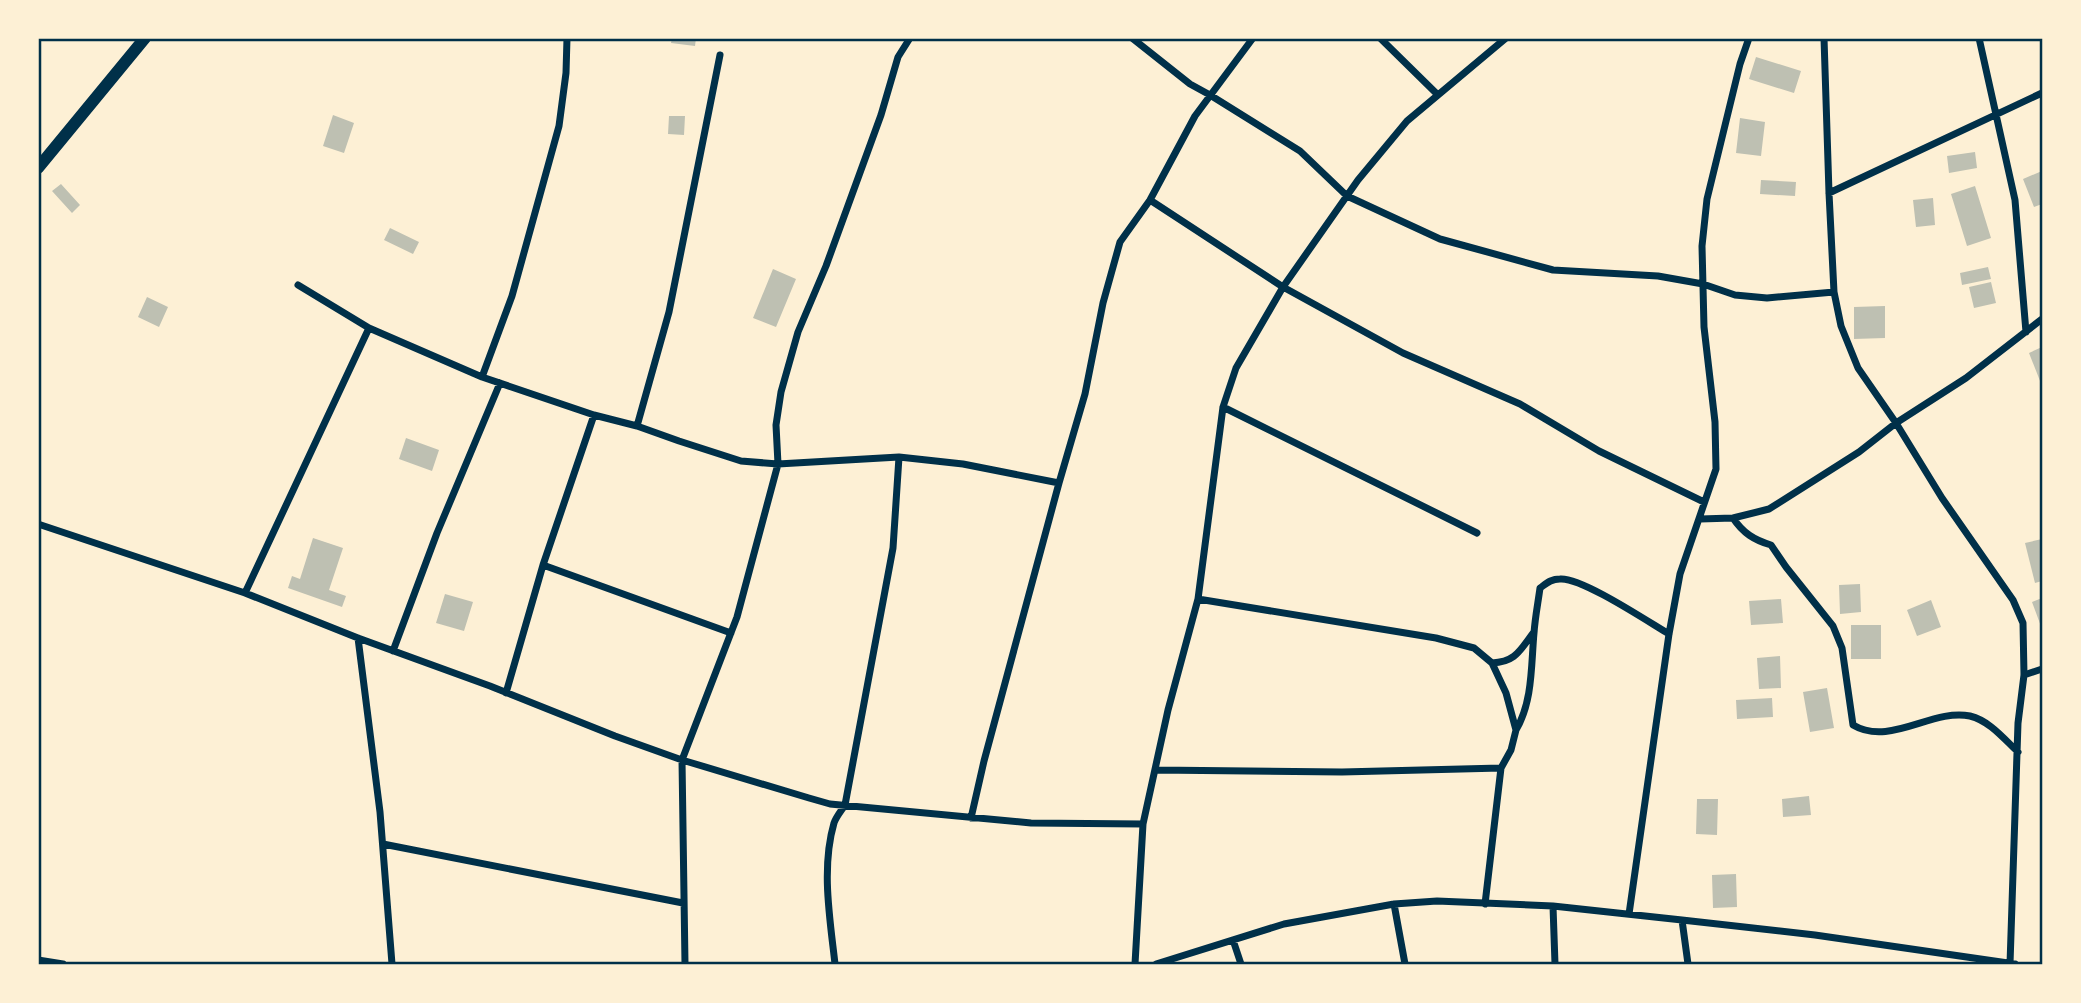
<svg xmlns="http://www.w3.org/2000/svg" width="2081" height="1003" font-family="'Roboto Condensed',sans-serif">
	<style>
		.building { fill: #bec0b2 }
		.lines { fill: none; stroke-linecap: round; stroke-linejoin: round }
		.minor { stroke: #003049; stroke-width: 7 }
		.primary { stroke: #003049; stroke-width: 12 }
		.neatline { fill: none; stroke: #003049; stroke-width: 2.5 }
	</style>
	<rect width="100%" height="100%" fill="#fdf0d5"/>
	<!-- building -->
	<path class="building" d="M672 38H696L695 46 671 43Z
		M1756 57 1801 71 1794 93 1749 79Z
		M333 115 354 123 344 153 323 146Z
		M669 116H685L684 135 668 134Z
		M1740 118 1765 122 1761 156 1736 153Z
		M1975 152 1977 168 1949 173 1947 156Z
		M2042 171V204L2034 207 2023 179Z
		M1761 180 1796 182 1795 196 1760 194Z
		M61 184 80 205 72 213 52 191Z
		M1975 186 1991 238 1967 246 1951 194Z
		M1933 198 1935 225 1916 227 1913 200Z
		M390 228 419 242 413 254 384 240Z
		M1988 267 1991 279 1962 285 1960 273Z
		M773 269 796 279 776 327 753 318Z
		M1991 282 1996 303 1974 308 1969 287Z
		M147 297 168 307 159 327 138 317Z
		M1885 306V338L1854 339V307Z
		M2042 347V386L2029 353Z
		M406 438 439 450 432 471 399 459Z
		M313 538 343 548 329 590 346 596 342 607 288 588 292 576 300 579Z
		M2042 539V581L2035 583 2025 543Z
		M1860 584 1861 612 1840 614 1839 585Z
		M445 594 473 602 464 631 436 623Z
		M2042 598V629L2032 602Z
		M1781 599 1783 623 1751 625 1749 601Z
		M1931 600 1941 627 1917 636 1907 610Z
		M1851 625H1881V659H1851Z
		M1780 656 1781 688 1759 689 1757 658Z
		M1827 688 1834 728 1810 732 1803 692Z
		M1772 698 1773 717 1737 719 1736 700Z
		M1809 796 1811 815 1783 817 1782 799Z
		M1697 799H1718L1717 835 1696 834Z
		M1736 874 1737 907 1713 908 1712 875Z"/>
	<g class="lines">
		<!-- minor -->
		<path class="minor" d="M1132 38 1190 84 1210 95 1300 151 1347 196 1440 239 1553 270 1658 276 1703 284 1735 295 1767 298 1834 292
			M1380 38 1438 95
			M1824 38 1829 193 1834 292 1841 326 1858 368 1896 423 1942 498 2013 600 2023 623 2024 675 2018 723 2010 964
			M1979 38 2015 200 2026 332
			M1829 193 2042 93
			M1150 200 1283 287 1403 353 1520 404 1599 451 1704 502
			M298 285 369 328 482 377 594 415 637 426 679 441 741 461 778 464 899 457 963 464 1059 483
			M482 377 512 296 559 126 566 73 567 38
			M1223 407 1477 533
			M637 426 669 312 720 55
			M1733 518C1743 533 1754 540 1771 545L1786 567 1833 626 1842 648 1853 725C1890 747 1932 708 1970 716 1990 721 2004 739 2018 752
			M1700 519 1733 518 1769 509 1859 452 1896 423 1966 378 2042 319
			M38 524 245 593 358 638 490 686 615 736 682 760 809 798 830 804 1031 823 1143 824
			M543 565 731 633
			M245 593 369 328
			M1198 599 1436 638 1474 648 1492 663 1506 693 1516 730 1511 750 1501 768 1485 904
			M358 638 380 812 392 964
			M393 651 437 533 500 383
			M1492 663C1516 662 1520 650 1534 632
			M2024 675 2042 669
			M506 693 543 565 594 415
			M1516 730C1533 701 1531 665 1534 633 1535 618 1538 603 1540 588 1547 583 1551 579 1560 579 1581 577 1647 621 1669 634
			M1155 770 1342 772 1501 768
			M971 818 984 761 1059 483 1085 394 1103 303 1120 242 1150 200 1195 116 1253 38
			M383 844 683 903
			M1394 904 1405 964
			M1553 906 1555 964
			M1629 914 1669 634 1680 574 1716 469 1715 422 1704 327 1702 246 1707 199 1740 64 1749 38
			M1682 920 1688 964
			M1233 940 1241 964
			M38 960 63 964
			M685 964 682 760 737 617 778 464 776 425 781 392 798 332 826 266 881 115 898 57 910 38
			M835 964C830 919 821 868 834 823 836 817 841 811 845 805L893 548 899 457
			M1135 964 1143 824 1168 710 1198 599 1223 407 1236 368 1283 287 1358 180 1407 121 1506 38
			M1156 964 1284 924 1394 904 1437 901 1553 906 1682 920 1815 935 2015 964"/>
		<!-- primary -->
		<path class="primary" d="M38 168 145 38"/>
	</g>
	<!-- border -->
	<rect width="2081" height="1003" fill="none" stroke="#fdf0d5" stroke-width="80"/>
	<rect x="40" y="40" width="2001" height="923" class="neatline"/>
</svg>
